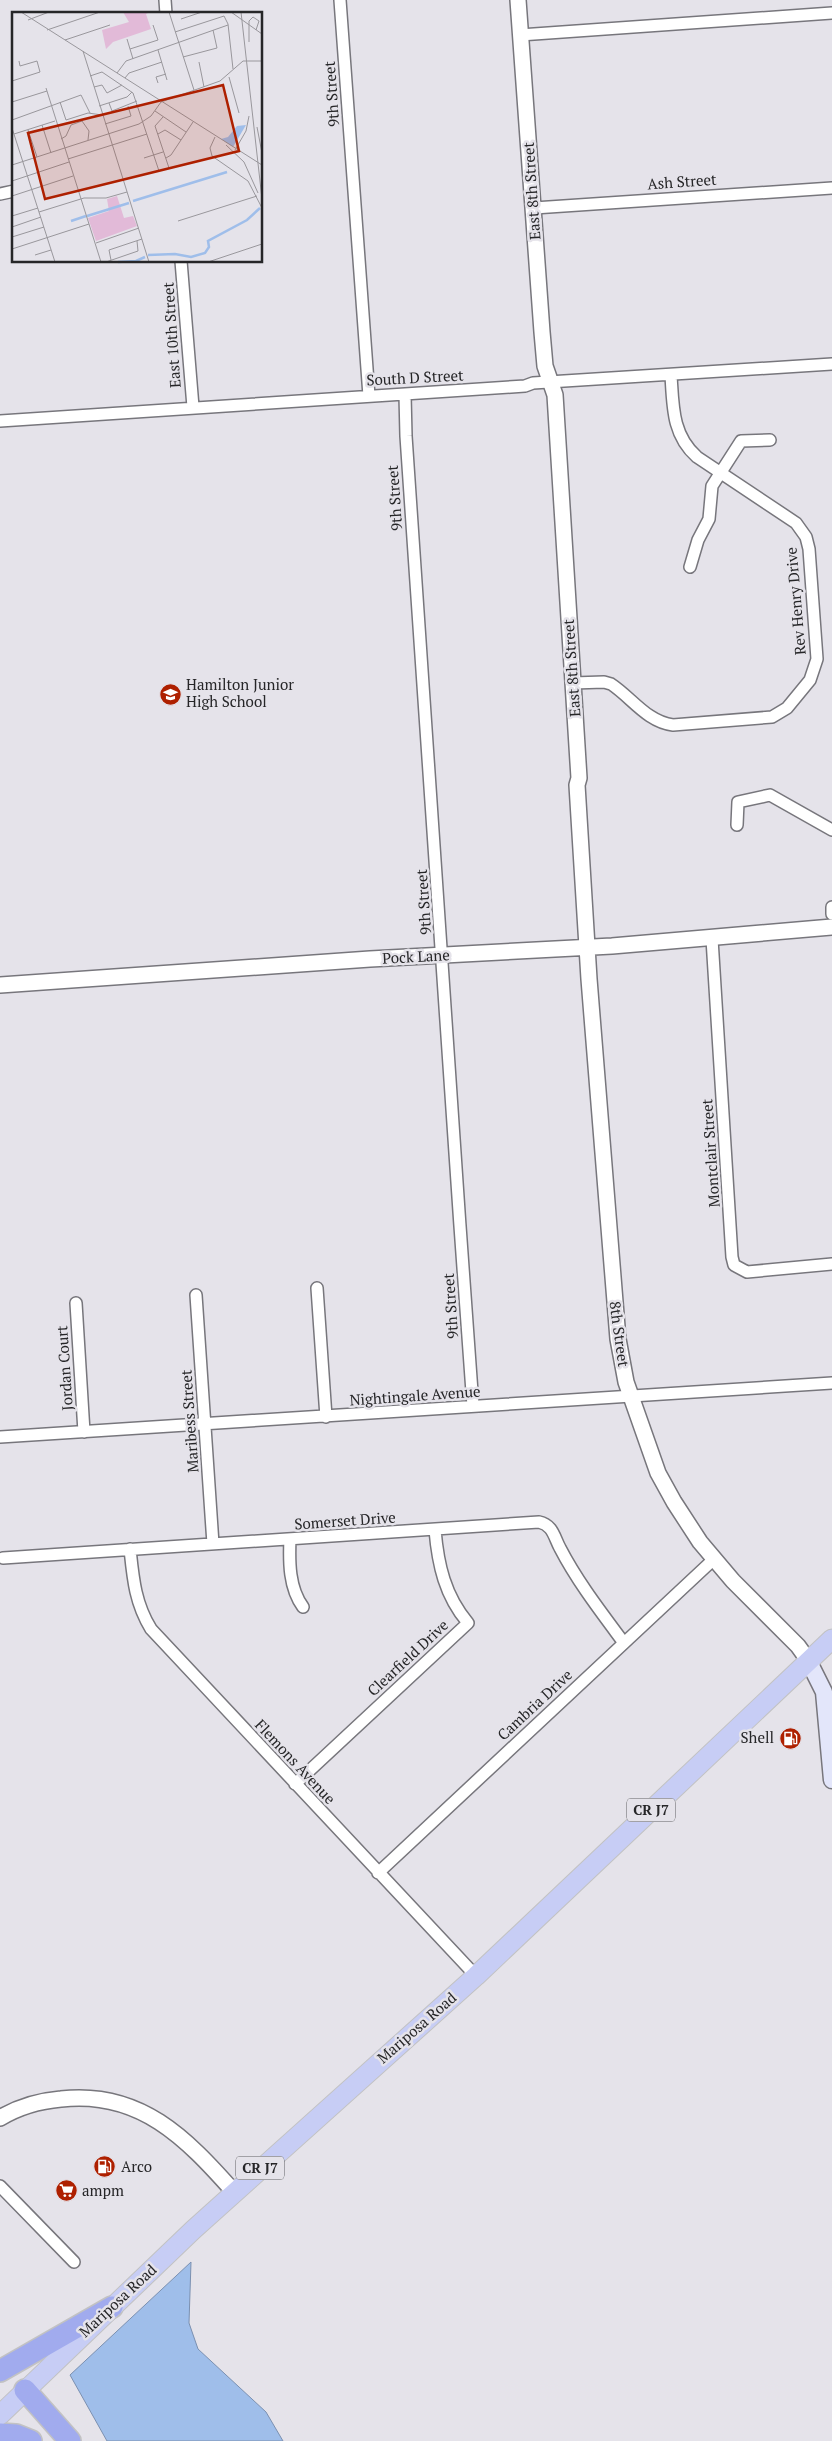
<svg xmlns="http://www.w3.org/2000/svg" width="832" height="2441" font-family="'PT Serif',serif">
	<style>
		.water { fill: #9fbeea; stroke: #7b90b0 }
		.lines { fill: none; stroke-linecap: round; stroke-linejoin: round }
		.minor-casing { stroke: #77767c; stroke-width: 14 }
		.tertiary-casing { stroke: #77767c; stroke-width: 18 }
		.secondary-casing { stroke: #77767c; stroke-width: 19 }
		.primary-casing { stroke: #c2c2c3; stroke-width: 21 }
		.motorway-casing { stroke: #c2c2c3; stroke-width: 24 }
		.minor { stroke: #fff; stroke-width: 11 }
		.tertiary { stroke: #fff; stroke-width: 15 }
		.secondary { stroke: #e3e6fa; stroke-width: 16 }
		.primary { stroke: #c7cdf5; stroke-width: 19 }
		.motorway { stroke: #a1abee; stroke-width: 21 }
		.labels { text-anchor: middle; stroke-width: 5; stroke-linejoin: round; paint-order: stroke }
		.shield { fill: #e5e3ea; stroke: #5f5f62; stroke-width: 1 }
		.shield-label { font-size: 14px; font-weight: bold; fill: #262628 }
		.street-label { font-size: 15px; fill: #262628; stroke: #e5e3ea }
		.poi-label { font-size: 15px; fill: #262628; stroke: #e5e3ea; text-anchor: start }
		.inset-river { fill: none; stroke: #9fbeea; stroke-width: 2.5 }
		.inset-road { fill: none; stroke: #99979c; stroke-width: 1 }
		.view { fill: #ae2000; fill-opacity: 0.15; stroke: #ae2000; stroke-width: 2.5 }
		.inset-edge { fill: none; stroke: #262628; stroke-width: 2.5 }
	</style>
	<rect width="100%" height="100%" fill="#e5e3ea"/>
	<!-- water -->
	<path class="water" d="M191 2262 189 2323 198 2349 266 2412 283 2441H107L70 2375Z"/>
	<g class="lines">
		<defs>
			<path id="minor" d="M165 0 166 14
				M340 0 369 396
				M520 35 832 13
				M0 194 14 191
				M534 208 832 188
				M181 261 193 407
				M405 395 406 436C429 760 449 1083 473 1406
				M0 421 525 386 533 383 832 364
				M690 567 698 540 709 519 712 486 741 441 770 440
				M573 683 604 682 611 684C631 697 647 722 673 725L772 717 787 708 810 680 817 659 809 549 806 537 796 523 697 457C672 435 673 406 671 375
				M737 825 738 802 770 795 832 830
				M832 907V914
				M712 939 732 1257 734 1265 747 1272 832 1264
				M317 1288 326 1417
				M196 1295 213 1544
				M76 1303 84 1432
				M0 1437 832 1383
				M290 1539C289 1562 289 1588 303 1607
				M130 1549C133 1578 135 1603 151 1629L476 1976
				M3 1558 539 1522C553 1525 554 1537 560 1548 577 1581 601 1612 624 1643
				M295 1784 468 1623C445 1596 438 1565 435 1530
				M378 1873 714 1559
				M0 2186 74 2262"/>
			<path id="tertiary" d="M518 0 542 332 545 366 555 395 579 778 577 785 589 979 618 1339 626 1382 658 1473 674 1502 700 1542 733 1581 798 1646 808 1660
				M0 985 370 959 612 946 832 927
				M0 2118C20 2106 38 2101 61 2099 140 2090 186 2138 234 2192"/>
			<path id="secondary" d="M808 1660 824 1692 832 1780"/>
			<path id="primary" d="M0 2415 193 2230 476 1976 832 1639"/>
			<path id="motorway" d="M0 2371 112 2307
				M25 2390 70 2441
				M0 2434 16 2435 31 2441"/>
		</defs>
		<!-- minor casing -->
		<use href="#minor" class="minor-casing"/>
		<!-- tertiary casing -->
		<use href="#tertiary" class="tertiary-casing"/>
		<!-- secondary casing -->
		<use href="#secondary" class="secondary-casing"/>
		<!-- primary casing -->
		<use href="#primary" class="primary-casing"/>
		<!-- motorway casing -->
		<use href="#motorway" class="motorway-casing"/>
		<!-- minor -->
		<use href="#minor" class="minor"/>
		<!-- tertiary -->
		<use href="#tertiary" class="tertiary"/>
		<!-- secondary -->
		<use href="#secondary" class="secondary"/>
		<!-- primary -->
		<use href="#primary" class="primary"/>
		<!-- motorway -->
		<use href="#motorway" class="motorway"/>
	</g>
	<!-- icons -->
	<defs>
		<symbol id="school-disc" viewBox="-11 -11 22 22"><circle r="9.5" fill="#ae2000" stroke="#e5e3ea"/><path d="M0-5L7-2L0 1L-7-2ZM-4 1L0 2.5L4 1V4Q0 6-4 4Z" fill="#fff"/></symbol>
		<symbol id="fuel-disc" viewBox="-11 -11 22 22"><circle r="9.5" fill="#ae2000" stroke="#e5e3ea"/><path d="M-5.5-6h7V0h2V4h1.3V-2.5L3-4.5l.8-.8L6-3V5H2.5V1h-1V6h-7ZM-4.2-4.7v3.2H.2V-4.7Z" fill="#fff"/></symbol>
		<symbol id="supermarket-disc" viewBox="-11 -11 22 22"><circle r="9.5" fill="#ae2000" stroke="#e5e3ea"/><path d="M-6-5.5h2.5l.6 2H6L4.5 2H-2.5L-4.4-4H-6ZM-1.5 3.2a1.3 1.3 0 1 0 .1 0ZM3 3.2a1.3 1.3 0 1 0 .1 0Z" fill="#fff"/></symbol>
	</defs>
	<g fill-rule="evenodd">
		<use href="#school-disc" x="158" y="682" width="25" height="25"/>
		<use href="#fuel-disc" x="778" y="1726" width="25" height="25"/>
		<use href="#fuel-disc" x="92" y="2154" width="25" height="25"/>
		<use href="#supermarket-disc" x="54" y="2178" width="25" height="25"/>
	</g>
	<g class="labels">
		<!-- shield labels -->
		<g class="shield">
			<rect x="627" y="1798.5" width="48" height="23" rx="4"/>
			<rect x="236" y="2156.5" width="48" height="23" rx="4"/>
		</g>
		<g class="shield-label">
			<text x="651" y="1815">CR J7</text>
			<text x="260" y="2173">CR J7</text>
		</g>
		<!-- street labels -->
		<g class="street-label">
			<text transform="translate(332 94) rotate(-94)" y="5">9th Street</text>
			<text transform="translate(682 182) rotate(-4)" y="5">Ash Street</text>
			<text transform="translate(532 191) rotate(-94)" y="5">East 8th Street</text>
			<text transform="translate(172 335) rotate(-94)" y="5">East 10th Street</text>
			<text transform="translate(415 378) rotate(-3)" y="5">South D Street</text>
			<text transform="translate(395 498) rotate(-94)" y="5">9th Street</text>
			<text transform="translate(796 601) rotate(-95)" y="5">Rev Henry Drive</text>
			<text transform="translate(572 668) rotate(-94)" y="5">East 8th Street</text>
			<text transform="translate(424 902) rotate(-94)" y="5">9th Street</text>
			<text transform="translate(416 957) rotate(-3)" y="5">Pock Lane</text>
			<text transform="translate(711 1153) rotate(-94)" y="5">Montclair Street</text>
			<text transform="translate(451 1306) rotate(-94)" y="5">9th Street</text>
			<text transform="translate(619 1334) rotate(82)" y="5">8th Street</text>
			<text transform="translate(65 1368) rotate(-94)" y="5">Jordan Court</text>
			<text transform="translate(415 1396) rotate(-4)" y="5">Nightingale Avenue</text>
			<text transform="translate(190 1421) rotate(-94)" y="5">Maribess Street</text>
			<text transform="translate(345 1521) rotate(-4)" y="5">Somerset Drive</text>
			<text transform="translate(408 1658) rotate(-43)" y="5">Clearfield Drive</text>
			<text transform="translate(535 1705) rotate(-43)" y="5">Cambria Drive</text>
			<text transform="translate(295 1762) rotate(47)" y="5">Flemons Avenue</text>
			<text transform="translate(417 2028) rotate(-41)" y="5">Mariposa Road</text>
			<text transform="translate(118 2301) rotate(-43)" y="5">Mariposa Road</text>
		</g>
		<!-- poi labels -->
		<g class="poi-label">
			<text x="186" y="690">Hamilton Junior<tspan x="186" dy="17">High School</tspan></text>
			<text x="774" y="1743" text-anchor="end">Shell</text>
			<text x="121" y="2172">Arco</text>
			<text x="82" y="2196">ampm</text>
		</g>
	</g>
	<!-- overview -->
	<g transform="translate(12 12)">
		<rect width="250" height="250" fill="#e5e3ea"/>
		<path d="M111 0H138L134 2 139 17 101 30 94 37 90 18 117 10ZM105 184 112 206 121 204 125 214 84 229 76 206 97 199 95 187Z" fill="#e2bad8"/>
		<path d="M234 113 221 135 209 127 216 125 225 114Z" fill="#9fbeea"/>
		<path class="inset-river" d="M121 189 215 160M75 204 117 191M59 209 74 204M136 243 163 242 179 245 193 241 197 235 196 229 235 208 248 196M106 250 124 249 133 245"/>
		<path class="inset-road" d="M9 0 250 153M157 0 182 78M219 0 250 22M229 0 250 187M169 7 190 0M16 8 37 0M35 18 88 0M163 20 212 4 216 12 221 57M115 27 121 47M53 28 98 13M237 30V9L241 5 247 9 244 18M118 37 146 28 141 13M146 38 155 68M71 39 137 250M171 45 205 36 201 18M187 50 192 75M105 61 114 49 216 13M78 64 90 60 121 81 147 159M217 65 227 101M113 66 117 61 150 50M0 69 28 60 25 49 8 54 7 49M146 71 144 65 154 62M82 75 90 73 95 81 110 73M34 76 89 250M0 90 35 79M48 90 54 108 76 101 90 103M149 90 208 69 231 49H250M97 91 100 99 125 89M87 94 115 85 120 80M143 99 174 120M151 105 143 114 157 156M0 108 69 83 78 101M93 112 119 104 116 94M30 113 39 141M245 115 250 141M0 116 43 250M16 118 25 145M2 122 43 109M146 122 153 118 169 128M203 125 198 136 200 144 236 169 250 196M49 127 54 124 59 113 70 109 77 119 76 128M214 133 232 150 246 181M223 138 234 119 237 104M132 146 151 140M154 146 159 143 181 110M56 147 135 122M0 153 127 112 139 104 149 90M0 169 57 150M0 184 61 164M27 200 72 186H94L115 180M0 204 26 196M166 209 245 184M0 215 29 205M0 225 32 215M84 231 127 216M0 237 77 212M23 243 39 238M99 248 97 238 130 227M94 250 126 239 125 229M196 250 250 232"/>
		<path class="view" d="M211 73 227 139 33 187 16 121Z"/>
		<rect width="250" height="250" class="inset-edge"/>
	</g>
</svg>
